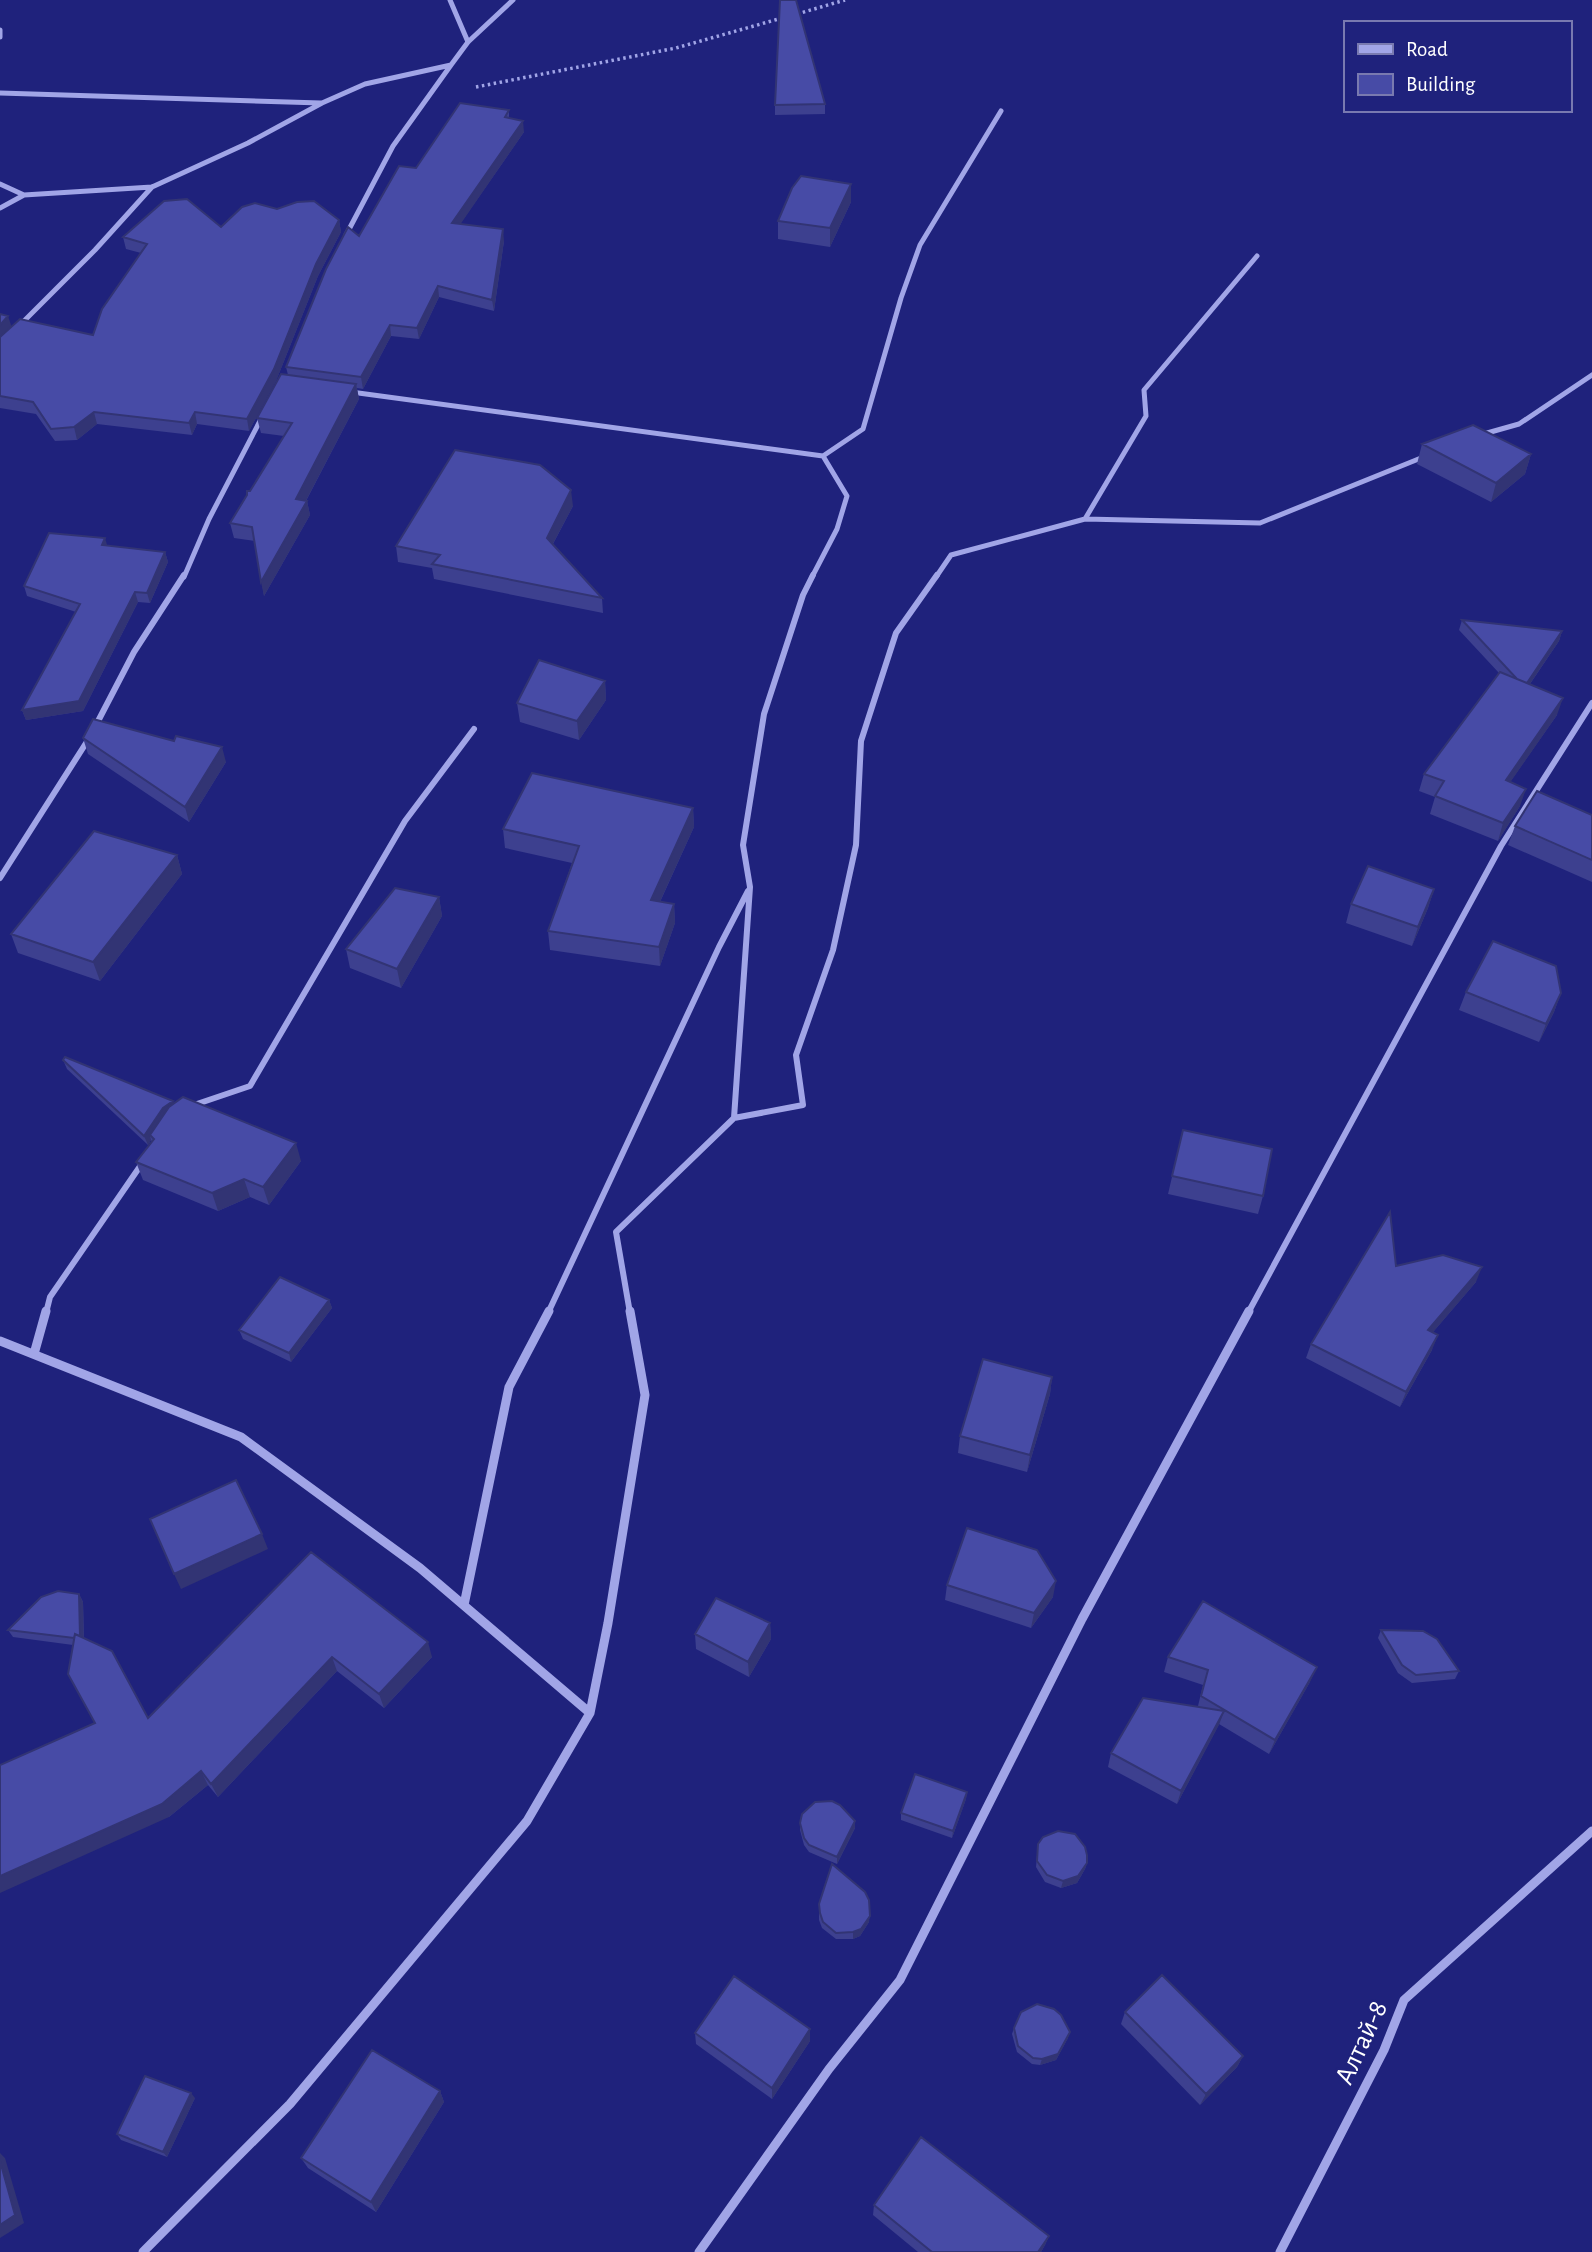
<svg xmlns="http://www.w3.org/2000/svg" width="1592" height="2252" font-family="'Alegreya Sans',sans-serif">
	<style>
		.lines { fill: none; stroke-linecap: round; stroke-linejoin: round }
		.path { stroke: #a1a5e7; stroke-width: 3.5; stroke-dasharray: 2.5 3.5; stroke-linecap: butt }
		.minor-far2 { stroke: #a1a5e7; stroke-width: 5 }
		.minor-far1 { stroke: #a1a5e7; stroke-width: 6 }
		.minor { stroke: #a1a5e7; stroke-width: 9 }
		.wall { fill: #3d408f }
		.shaded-wall { fill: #323474 }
		.building { fill: #474ba6; stroke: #323474; stroke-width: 2 }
		.labels { text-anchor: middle; stroke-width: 5; stroke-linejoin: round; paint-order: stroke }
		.near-street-label { font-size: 28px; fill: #fff; stroke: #1f227c }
	</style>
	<rect width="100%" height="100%" fill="#1f227c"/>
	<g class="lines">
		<!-- path -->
		<path class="path" d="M797 14 845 0
			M476 87 676 48 782 18"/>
		<!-- minor-far2 -->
		<path class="minor-far2" d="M450 0 468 42
			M0 30V37
			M0 93 321 103
			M0 184 24 195
			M0 208 24 195 152 187 248 143 322 103 365 84 451 65 468 42 513 0
			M346 235 393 146 451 65
			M19 326 95 250 152 187
			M351 392 823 456
			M1480 435 1519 424 1592 375
			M1085 519 1146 416 1144 390 1257 256
			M184 577 209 519 262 417
			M812 577 837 529 847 496 823 456 863 429 901 298 920 245 1001 111
			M936 577 951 555 1085 519 1260 523 1426 456"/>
		<!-- minor-far1 -->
		<path class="minor-far1" d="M95 727 134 652 184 575
			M0 878 88 740
			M191 1106 250 1086 405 821 474 729
			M734 1118 803 1105 796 1055 833 950 856 845 861 741 896 633 937 575
			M46 1313 50 1297 143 1162
			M548 1313 719 947 748 891
			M630 1313 616 1232 734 1118 750 887 743 845 764 714 803 595 813 575
			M1248 1313 1501 846 1592 703"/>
		<!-- minor -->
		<path class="minor" d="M0 1341 241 1437 420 1568 590 1713
			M34 1354 46 1311
			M464 1605 509 1387 549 1311
			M143 2252 290 2104 527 1821 590 1713 608 1623 645 1395 630 1311
			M699 2252 829 2069 900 1980 1082 1619 1249 1311
			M1280 2252 1384 2050 1404 2000 1592 1831"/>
	</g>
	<!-- wall -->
	<path class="wall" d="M825 104V114L775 115V105Z
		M509 110V118L524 132 460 224 504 241 494 311 439 297 419 339 391 336 363 389 357 388 359 399 306 501H307L310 515 264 596 255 541 234 538 230 523 284 436 261 433 257 418 288 375 286 367 359 236 416 168Z
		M851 184V202L830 247 778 239V221Z
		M277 209 339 220 341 232 318 276 276 381 249 431 197 424 192 435 97 424 77 440 55 441 36 414 0 408V314L11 327 93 335 141 253 126 249 123 237 221 227Z
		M1422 444 1531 454 1525 474 1491 502 1417 464Z
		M573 506 553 544 602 598 603 613 434 579 432 568 398 562 396 546Z
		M108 546 165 552 168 562 150 603 138 602 83 711 26 720 22 710 76 612 27 596 24 586Z
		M1462 620 1562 631 1559 641 1530 684 1557 715 1510 782 1520 806 1498 841 1430 814 1435 797 1419 791 1424 774 1499 673 1459 630Z
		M605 681 606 700 579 740 520 722 517 703Z
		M83 738 174 741 226 762 189 822 88 754Z
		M693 808 694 827 660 902 674 904 675 923 660 966 550 950 548 931 572 863 505 848 503 829Z
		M1592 815V882L1508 845 1515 826Z
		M177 855 182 874 100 981 18 953 11 934Z
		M1434 889 1428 908 1412 946 1346 923 1351 904Z
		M439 897 442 916 401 988 350 968 346 949Z
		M1466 992 1561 993 1554 1012 1539 1042 1459 1010Z
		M63 1060 174 1103 301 1161 269 1205 250 1197 218 1211 143 1180 136 1162 152 1142 151 1140 148 1145 67 1069Z
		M1183 1130 1263 1196 1258 1214 1168 1194Z
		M1396 1266 1476 1282 1433 1332 1432 1350 1400 1407 1306 1358 1311 1344Z
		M329 1300 332 1308 291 1362 243 1339 239 1330Z
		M1052 1377 1050 1394 1027 1472 958 1453 960 1436Z
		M311 1552 432 1657 384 1708 337 1671 218 1797 208 1785 169 1817 95 1723 73 1645 13 1637 8 1630 79 1594 83 1602 84 1638 148 1718Z
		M947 1585 1053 1597 1031 1628 945 1600Z
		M770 1623 771 1639 749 1677 696 1649 695 1634Z
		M1381 1630 1459 1671 1455 1679 1412 1683 1398 1673 1378 1638Z
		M1168 1657 1310 1682 1269 1754 1219 1724 1177 1804 1108 1767 1111 1753 1198 1706 1203 1685 1164 1672Z
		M967 1792 966 1799 952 1838 901 1820V1813Z
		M800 1823 855 1828 837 1864 809 1852 804 1845 800 1830Z
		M1038 1844 1087 1863 1085 1869 1077 1883 1061 1888 1045 1882 1036 1867Z
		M819 1904 869 1922 860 1936 853 1939H836L822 1928 819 1920Z
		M1125 2012 1243 2056 1237 2067 1200 2105 1121 2024Z
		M1014 2028 1068 2038 1056 2060 1040 2065 1032 2064 1017 2052 1012 2034Z
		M810 2029V2041L772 2099 696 2044 695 2033Z
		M440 2091 444 2102 376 2212 308 2168 301 2158Z
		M195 2098 167 2157 121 2140 117 2134Z
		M874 2205 1049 2236 1045 2245 1041 2252H918L873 2215Z"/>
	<!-- shaded-wall -->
	<path class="shaded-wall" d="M523 121 524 132 453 235 452 223Z
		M851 184V202L830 247V228Z
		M339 220 341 232 318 276 276 381 249 431 247 419 316 264Z
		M503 229 504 241 494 311 492 300Z
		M438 286 439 297 419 339 417 328Z
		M8 316 12 328 0 341V325Z
		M390 325 391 336 363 389 361 377Z
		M356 384 359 399 299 514 296 499Z
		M94 412 97 424 77 440 74 427Z
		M195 412 197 424 192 435 189 423Z
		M1531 454 1525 474 1491 502 1496 483Z
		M571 490 573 506 548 553 547 538Z
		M307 501 310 515 264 596 261 582Z
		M105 538 108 548 102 545Z
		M165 552 168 562 150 603 147 593Z
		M135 592 138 602 83 711 26 720 22 710Z
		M1562 631 1559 641 1521 697 1524 687Z
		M605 681 606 700 579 740 577 721Z
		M1563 698 1557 715 1500 797 1506 780Z
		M222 747 226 762 189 822 185 807Z
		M1526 789 1520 806 1498 841 1503 823Z
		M693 808 694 827 652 919 651 900Z
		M177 855 182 874 100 981 93 962Z
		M1434 889 1428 908 1412 946 1418 927Z
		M439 897 442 916 401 988 397 969Z
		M674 904 675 923 660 966 659 947Z
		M1561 993 1554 1012 1539 1042 1546 1024Z
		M173 1101 176 1110 150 1135 151 1140 148 1145 144 1136 163 1108Z
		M296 1143 301 1161 269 1205 263 1187Z
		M244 1179 250 1197 218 1211 212 1193Z
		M1482 1267 1476 1282 1422 1345 1428 1330Z
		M329 1300 332 1308 291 1362 289 1353Z
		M1438 1335 1432 1350 1400 1407 1406 1392Z
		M1052 1377 1050 1394 1027 1472 1030 1455Z
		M262 1534 268 1549 181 1589 174 1574Z
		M1056 1581 1053 1597 1031 1628 1034 1613Z
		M79 1594 83 1602 84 1647 80 1639Z
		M770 1623 771 1639 749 1677 748 1662Z
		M428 1642 432 1657 384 1708 379 1694Z
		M332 1657 337 1671 218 1797 211 1784Z
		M1317 1667 1310 1682 1269 1754 1275 1740Z
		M1224 1711 1219 1725 1177 1804 1181 1791Z
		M201 1771 208 1785 169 1817 0 1893V1876Z
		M967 1792 966 1799 952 1838 953 1831Z
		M855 1821V1828L837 1864V1857Z
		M1087 1863 1085 1869 1077 1883 1061 1888 1063 1881Z
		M870 1916 869 1922 860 1936 853 1939V1932Z
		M810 2029V2041L772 2099V2088Z
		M1070 2032 1068 2038 1056 2060 1040 2065 1042 2059Z
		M1243 2056 1237 2067 1200 2105 1206 2094Z
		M440 2091 444 2102 376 2212 371 2202Z
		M191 2093 195 2098 167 2157 163 2152Z
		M0 2153 5 2158 24 2223 0 2238Z
		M1049 2236 1045 2245 1041 2252H1038Z"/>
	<!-- building -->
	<path class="building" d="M780 0H796L825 104 775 105Z
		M460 103 509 110 505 117 523 121 452 223 503 229 492 300 438 286 417 328 390 325 361 377 286 367 326 269 348 227 359 236 399 166 416 168Z
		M801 176 851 184 830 228 778 221 792 188Z
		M187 199 221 227 242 207 255 203 277 209 297 202 314 201 339 220 316 264 274 369 247 419 195 412 189 423 94 412 74 427 51 429 33 402 0 396V337L20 319 93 335 102 309 147 244 123 237 164 201Z
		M0 314 8 316 0 325Z
		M281 374 356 384 296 499 307 501 261 582 252 527 230 523 247 495V491H250L292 423 257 418Z
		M1473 425 1531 454 1496 483 1422 444Z
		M455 450 540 465 571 490 547 538 602 598 432 564 440 555 396 546Z
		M49 533 105 538 102 545 165 552 147 593 135 592 79 701 22 710 80 604 24 586Z
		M1462 620 1562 631 1527 683 1517 679Z
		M539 660 605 681 577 721 517 703Z
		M1500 672 1563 698 1506 780 1526 789 1503 823 1435 796 1444 781 1424 774Z
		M93 719 174 741 176 736 222 747 185 807 83 738Z
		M532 773 693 808 651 900 674 904 659 947 548 931 579 846 503 829Z
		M1537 791 1592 815V860L1515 826Z
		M94 831 177 855 93 962 11 934Z
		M1368 866 1434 889 1418 927 1351 904Z
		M395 888 439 897 397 969 346 949Z
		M1493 941 1556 966 1561 993 1546 1024 1466 992Z
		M65 1057 173 1101 163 1108 144 1136 63 1060Z
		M183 1097 296 1143 263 1187 244 1179 212 1193 136 1162 154 1139 150 1135 169 1107Z
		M1183 1130 1272 1149 1263 1196 1172 1176Z
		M1390 1212 1396 1266 1443 1255 1482 1267 1428 1330 1438 1335 1406 1392 1311 1344Z
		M280 1277 329 1300 289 1353 239 1330Z
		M983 1359 1052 1377 1030 1455 960 1436Z
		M236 1480 262 1534 174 1574 150 1519Z
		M967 1528 1037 1550 1056 1581 1034 1613 947 1585Z
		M311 1552 428 1642 379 1694 332 1657 211 1784 201 1771 162 1804 0 1876V1765L95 1723 68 1674 75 1634 112 1651 148 1718Z
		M58 1591 79 1594 80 1636 75 1634 74 1638 8 1630 41 1597Z
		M716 1598 770 1623 748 1662 695 1634Z
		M1203 1601 1317 1667 1275 1740 1201 1696 1208 1670 1168 1657Z
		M1381 1630 1423 1631 1437 1639 1459 1671 1416 1675 1402 1665Z
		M1143 1698 1224 1711 1181 1791 1111 1753Z
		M915 1774 967 1792 953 1831 901 1813Z
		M832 1801 840 1805 855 1821 837 1857 809 1845 804 1838 800 1823 802 1814 815 1802Z
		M1058 1831 1075 1834 1085 1847 1087 1855V1863L1078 1876 1063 1881 1047 1875 1037 1861 1038 1844 1043 1837Z
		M832 1864 865 1892 869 1900 870 1916 861 1929 853 1932 836 1933 823 1922 820 1913 819 1904Z
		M1162 1975 1243 2056 1206 2094 1125 2012Z
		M734 1976 810 2029 772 2088 695 2033Z
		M1037 2004 1054 2009 1061 2015 1070 2032 1058 2054 1042 2059 1033 2058 1018 2046 1014 2028 1021 2012Z
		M372 2050 440 2091 371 2202 301 2158Z
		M145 2076 191 2093 163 2152 117 2134Z
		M921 2137 1049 2236 1038 2252H932L874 2205Z
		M0 2161 15 2215 0 2225Z"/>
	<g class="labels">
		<!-- near-street labels -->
		<g class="near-street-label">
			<text transform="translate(1360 2042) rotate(-65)" y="10">Алтай-8</text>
		</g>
	</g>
	<!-- legend -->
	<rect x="1344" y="21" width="228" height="91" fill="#1f227c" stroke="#797ab0" stroke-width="2"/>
	<rect x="1358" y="44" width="35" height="10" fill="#a1a5e7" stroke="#797ab0" stroke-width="2"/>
	<text x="1406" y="56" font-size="21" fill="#ffffff">Road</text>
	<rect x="1358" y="74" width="35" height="21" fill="#474ba6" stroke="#797ab0" stroke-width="2"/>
	<text x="1406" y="91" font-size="21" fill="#ffffff">Building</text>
</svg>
